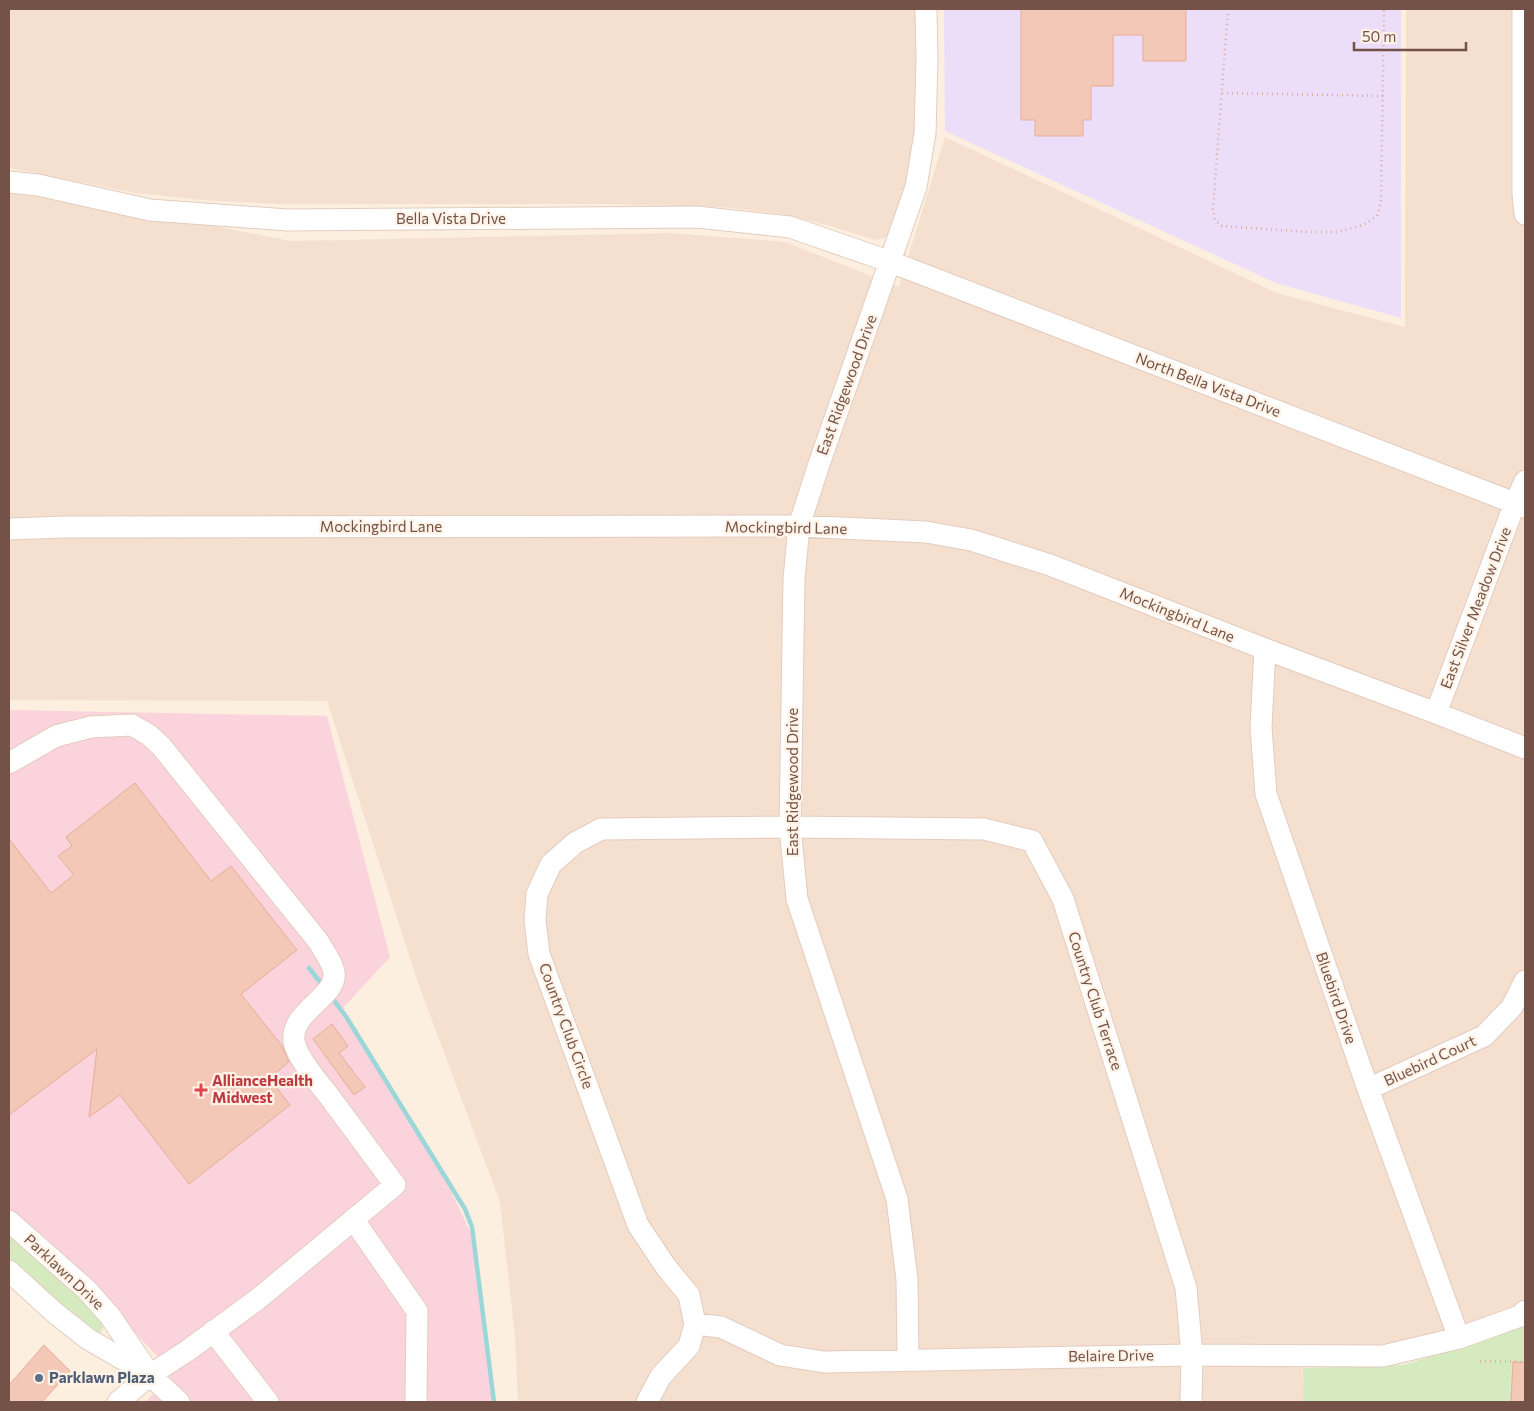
<svg xmlns="http://www.w3.org/2000/svg" width="1534" height="1411" font-family="Commissioner,sans-serif">
	<style>
		.residential { fill: #f5dfcf }
		.education { fill: #ecddf9 }
		.medical { fill: #fbd3dc }
		.green { fill: #d5eabf }
		.lines { fill: none; stroke-linecap: round; stroke-linejoin: round }
		.stream { stroke: #9bd6d8; stroke-width: 4.5 }
		.building { fill: #f3c8b7; stroke: #e6ad97 }
		.minor-casing { stroke: #e3ccbf; stroke-width: 23 }
		.path { stroke: #d7ac9b; stroke-width: 2.5; stroke-dasharray: 1 4; stroke-linecap: butt }
		.minor { stroke: #fff; stroke-width: 21 }
		.health-dot { fill: #e0444e; stroke: #fff3e7; stroke-width: 2 }
		.service-dot { fill: #5c6f8a; stroke: #fff3e7; stroke-width: 2 }
		.labels { text-anchor: middle; stroke-width: 4.5; stroke-linejoin: round; paint-order: stroke }
		.street-label { font-size: 15px; fill: #745247; stroke: #fff3e7 }
		.health-label { font-size: 15px; font-weight: bold; fill: #be3a42; stroke: #fff3e7; text-anchor: start }
		.service-label { font-size: 15px; font-weight: bold; fill: #4e5e75; stroke: #fff3e7; text-anchor: start }
	</style>
	<rect width="100%" height="100%" fill="#fdefe0"/>
	<!-- residential -->
	<path class="residential" d="M9 9H917L916 130 902 199 890 233 887 237 875 240 830 226 782 214 721 207 599 204H280L201 200 135 193 9 168Z
		M1406 9H1525V1321L1506 1309 1438 1335 1383 1347H1302L1303 1402H518L515 1336 500 1202 418 983 327 701 9 700V188L59 196 291 241 670 233 785 242 899 287 945 137 1277 293 1405 327Z"/>
	<!-- education -->
	<path class="education" d="M944 9H1401V318L1276 283 945 131Z"/>
	<!-- medical -->
	<path class="medical" d="M9 710 327 716 390 957 343 1008 442 1171 472 1236 493 1402H145L173 1373 45 1237 9 1210Z"/>
	<!-- green -->
	<path class="green" d="M9 1232 103 1321V1327L101 1332 97 1333 46 1294 9 1259Z
		M1525 1321V1402H1303V1368L1403 1365 1491 1338Z"/>
	<g class="lines">
		<!-- stream -->
		<path class="stream" d="M309 968 324 987
			M330 995 347 1018 465 1209 472 1227 494 1402"/>
	</g>
	<!-- building -->
	<path class="building" d="M1021 9H1186V61H1143V35H1113V86H1091V120H1083V136H1035V120H1021Z
		M135 783 211 881 231 866 297 950 241 994 282 1046 289 1062 269 1078 290 1105 189 1184 120 1095 89 1117 97 1049 9 1115V839L51 893 74 875 58 856 72 846 66 837Z
		M332 1024 348 1046 339 1053 365 1087 354 1095 313 1039Z
		M44 1345 70 1371 42 1402H9V1385Z
		M1513 1362H1525V1402H1511Z"/>
	<g class="lines">
		<defs>
			<path id="minor" d="M1523 9V194L1525 214
				M9 182 38 185 150 210 287 220 697 217 790 227 891 262 1525 507
				M9 529 65 527 799 526 926 532 971 540 1050 565 1265 649 1436 713 1525 748
				M1265 649 1261 727 1266 794 1368 1089 1459 1338
				M1436 713 1515 503 1525 481
				M9 763 56 736 91 727 132 725 149 735 161 746 318 941C323 950 330 959 333 968 343 996 290 1009 294 1041 296 1057 319 1083 329 1096 351 1126 373 1155 395 1185L258 1299 187 1351 150 1375 118 1402
				M1368 1089 1484 1036 1512 1007 1525 981
				M353 1219 417 1311 416 1402
				M9 1221 87 1290 110 1316 150 1375 179 1402
				M9 1271 55 1313 88 1339 147 1373
				M695 1324 721 1327 780 1355 824 1362 1192 1355 1383 1356 1459 1338 1520 1316 1525 1311
				M213 1331 268 1402
				M908 1360 907 1280 897 1199 797 899 790 827 794 579 799 526 819 464 916 187 925 133 927 60 926 9
				M647 1402 661 1376 689 1346 695 1324 689 1295 666 1267 638 1225 539 954 535 920 537 894 551 864 575 843 601 829 790 827 984 829 1032 841 1063 899 1186 1288 1192 1355 1191 1402"/>
		</defs>
		<!-- minor casing -->
		<use href="#minor" class="minor-casing"/>
		<!-- path -->
		<path class="path" d="M1228 9 1213 209 1215 220 1222 226 1308 232H1337L1363 225 1377 216 1381 201 1384 9
			M1222 93 1383 96
			M1480 1361 1525 1362"/>
		<!-- minor -->
		<use href="#minor" class="minor"/>
	</g>
	<!-- markers -->
	<path class="health-dot" d="M198.5 1082.5h5v5h5v5h-5v5h-5v-5h-5v-5h5z"/>
	<circle class="service-dot" cx="39" cy="1378" r="5"/>
	<g class="labels">
		<!-- street labels -->
		<g class="street-label">
			<text x="451" y="224">Bella Vista Drive</text>
			<text transform="translate(847 385) rotate(-70)" y="5">East Ridgewood Drive</text>
			<text transform="translate(1208 385) rotate(21)" y="5">North Bella Vista Drive</text>
			<text x="381" y="532">Mockingbird Lane</text>
			<text transform="translate(786 528) rotate(1)" y="5">Mockingbird Lane</text>
			<text transform="translate(1476 608) rotate(-69)" y="5">East Silver Meadow Drive</text>
			<text transform="translate(1177 615) rotate(22)" y="5">Mockingbird Lane</text>
			<text transform="translate(793 782) rotate(-90)" y="5">East Ridgewood Drive</text>
			<text transform="translate(1336 998) rotate(71)" y="5">Bluebird Drive</text>
			<text transform="translate(1095 1001) rotate(72)" y="5">Country Club Terrace</text>
			<text transform="translate(566 1026) rotate(70)" y="5">Country Club Circle</text>
			<text transform="translate(1430 1061) rotate(-25)" y="5">Bluebird Court</text>
			<text transform="translate(64 1272) rotate(43)" y="5">Parklawn Drive</text>
			<text transform="translate(1111 1356) rotate(-1)" y="5">Belaire Drive</text>
		</g>
		<!-- health labels -->
		<g class="health-label">
			<text x="212" y="1086">AllianceHealth<tspan x="212" dy="17">Midwest</tspan></text>
		</g>
		<!-- service labels -->
		<g class="service-label">
			<text x="49" y="1383">Parklawn Plaza</text>
		</g>
	</g>
	<!-- border -->
	<rect width="1534" height="1411" fill="none" stroke="#745247" stroke-width="20"/>
	<!-- scale -->
	<path d="M1354 42v8h112v-8" fill="none" stroke="#745247" stroke-width="2.5"/>
	<text x="1362" y="42" font-size="15" fill="#745247" stroke="#fff3e7" stroke-width="4" paint-order="stroke">50 m</text>
</svg>
